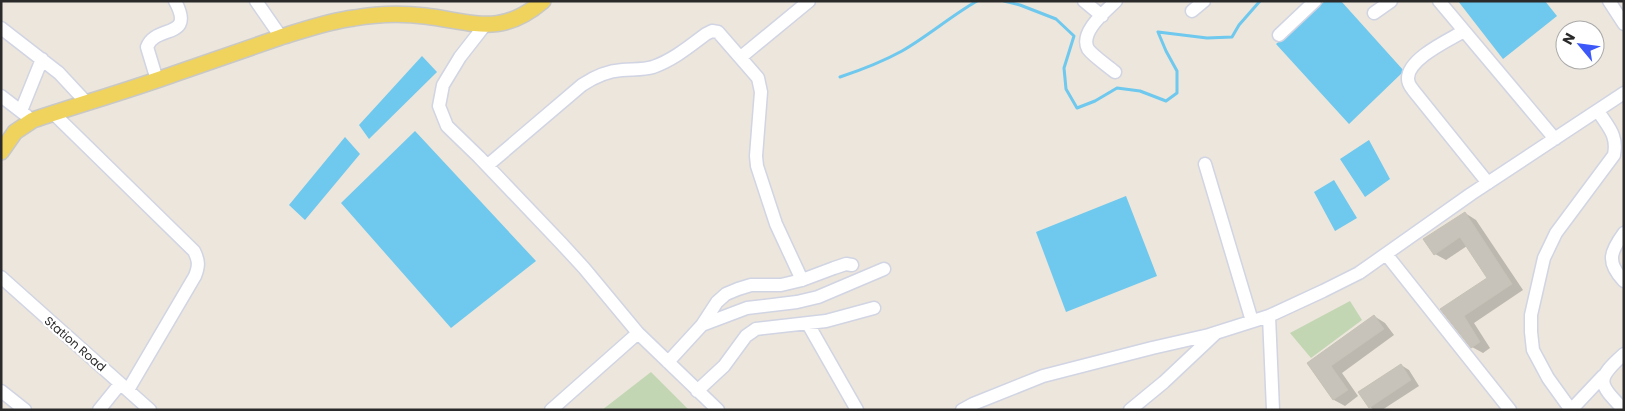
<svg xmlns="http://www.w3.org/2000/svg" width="1625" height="411" font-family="Poppins,sans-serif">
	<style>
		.cemetery { fill: #c3d6b3 }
		.water { fill: #6fc8ee }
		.shadow { fill: #0003 }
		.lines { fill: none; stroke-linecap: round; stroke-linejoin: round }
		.stream { stroke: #6fc8ee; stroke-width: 3 }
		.building { fill: #c7c3bb; stroke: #c7c2b6 }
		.minor-casing { stroke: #d1d4e3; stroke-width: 15 }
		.major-casing { stroke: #c8c8c8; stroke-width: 18 }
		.minor { stroke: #fff; stroke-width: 12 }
		.major { stroke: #f0d35d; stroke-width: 15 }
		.labels { text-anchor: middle; stroke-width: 4.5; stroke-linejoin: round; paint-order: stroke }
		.street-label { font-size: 12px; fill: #2a2a2a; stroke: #fff }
	</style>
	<rect width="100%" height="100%" fill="#ece6dc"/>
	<!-- cemetery -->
	<path class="cemetery" d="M1350 301 1362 320 1311 358 1290 333Z
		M651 372 689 410H602Z"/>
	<!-- water -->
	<path class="water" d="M1325 1H1341L1404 71 1349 124 1276 44Z
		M1458 1H1545L1557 16 1503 59Z
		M422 56 437 72 369 139 359 125Z
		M415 131 536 261 451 328 341 203Z
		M345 137 360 154 305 220 289 205Z
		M1369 140 1390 179 1365 197 1340 159Z
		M1334 180 1357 218 1335 231 1314 192Z
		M1126 196 1157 276 1066 312 1036 232Z"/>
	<!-- shadow -->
	<path class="shadow" d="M1465 213 1476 220 1523 290 1474 323 1490 348 1483 353 1472 347 1442 309 1489 278 1467 246 1446 260 1435 254Z
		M1374 316 1385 323 1394 335 1342 373 1358 396 1345 406 1334 400 1308 364Z
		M1401 365 1409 370 1419 386 1382 410H1374L1370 407Z"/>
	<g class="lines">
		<!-- stream -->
		<path class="stream" d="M1004 1 1020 5 1056 19 1074 36 1064 68 1066 89 1077 108 1095 101 1117 88 1140 91 1166 101 1177 93V71L1166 51 1158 32 1207 38 1232 37 1239 25 1260 1
			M840 77C861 70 882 62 902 51 928 36 951 16 977 1"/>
	</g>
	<!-- building -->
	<path class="building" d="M1465 212 1512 284 1464 316 1480 342 1471 348 1440 309 1487 278 1460 237 1434 255 1423 239Z
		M1374 315 1384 329 1331 366 1348 390 1333 400 1307 363Z
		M1401 364 1411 380 1369 408 1358 392Z"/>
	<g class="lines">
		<defs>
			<path id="minor" d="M256 1 281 37
				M1084 1 1102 16
				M1439 1 1555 139
				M1609 1 1624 24
				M1192 11 1204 1
				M1374 13 1391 1
				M485 25 460 57 443 85 439 106 447 126 479 157 561 243 584 268 638 333 718 410
				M1 28 59 73 86 102
				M1464 31C1449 40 1407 59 1408 79 1408 84 1411 87 1413 90L1488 183
				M1279 35 1315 1
				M741 57 809 1
				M1115 72C1108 66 1093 56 1088 49 1079 32 1106 11 1116 1
				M157 80 147 47C155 24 196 40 175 1
				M1 96 27 116
				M21 111 42 59
				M1598 111C1608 127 1618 135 1614 155L1556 233 1544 258 1531 315V332L1533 350 1548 378 1571 410 1603 376
				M53 113 194 251C199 261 199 266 195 276L128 390
				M1205 164 1252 321
				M488 165 582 85C594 77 606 71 622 70 632 69 643 70 653 67 673 60 690 46 706 34L712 31 718 32 758 78 761 92 756 156 757 166 776 224 802 280
				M1624 233C1610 252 1606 262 1624 281
				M1386 254 1510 410
				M1 277 150 410
				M1269 316 1273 410
				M808 324 857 410
				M702 325 747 308 797 302 818 297 884 269
				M1624 354C1595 380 1598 383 1624 410
				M668 362 702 325 717 302 726 294 738 289 751 285H781L802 280 834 268 846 264 852 265
				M1 391 25 410
				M697 391 724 366 746 336 756 329 826 321 874 308
				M99 410 120 384
				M551 410 638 333
				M962 410 973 404 1043 376 1152 348 1209 335 1269 316 1323 291 1359 273 1471 194 1624 93
				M1130 410 1164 382 1215 334"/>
			<path id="major" d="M1 152 15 132 33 120C81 104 130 90 177 73 211 61 246 49 281 37 304 30 329 21 354 18 376 14 402 13 425 16 474 22 501 37 543 1"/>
		</defs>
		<!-- minor casing -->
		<use href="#minor" class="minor-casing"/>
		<!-- major casing -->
		<use href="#major" class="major-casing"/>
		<!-- minor -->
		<use href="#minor" class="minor"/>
		<!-- major -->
		<use href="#major" class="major"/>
	</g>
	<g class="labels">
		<!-- street labels -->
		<g class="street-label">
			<text transform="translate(75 344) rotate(41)" y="4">Station Road</text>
		</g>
	</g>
	<!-- border -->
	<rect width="1625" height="411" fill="none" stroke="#2a2a2a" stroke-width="5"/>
	<!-- north arrow -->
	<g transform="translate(1580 45) rotate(299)"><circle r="24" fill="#ffffff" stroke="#aaaaaa"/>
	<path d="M0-4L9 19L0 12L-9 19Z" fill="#3c58f9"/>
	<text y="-8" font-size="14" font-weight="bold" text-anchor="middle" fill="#2a2a2a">N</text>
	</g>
</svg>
